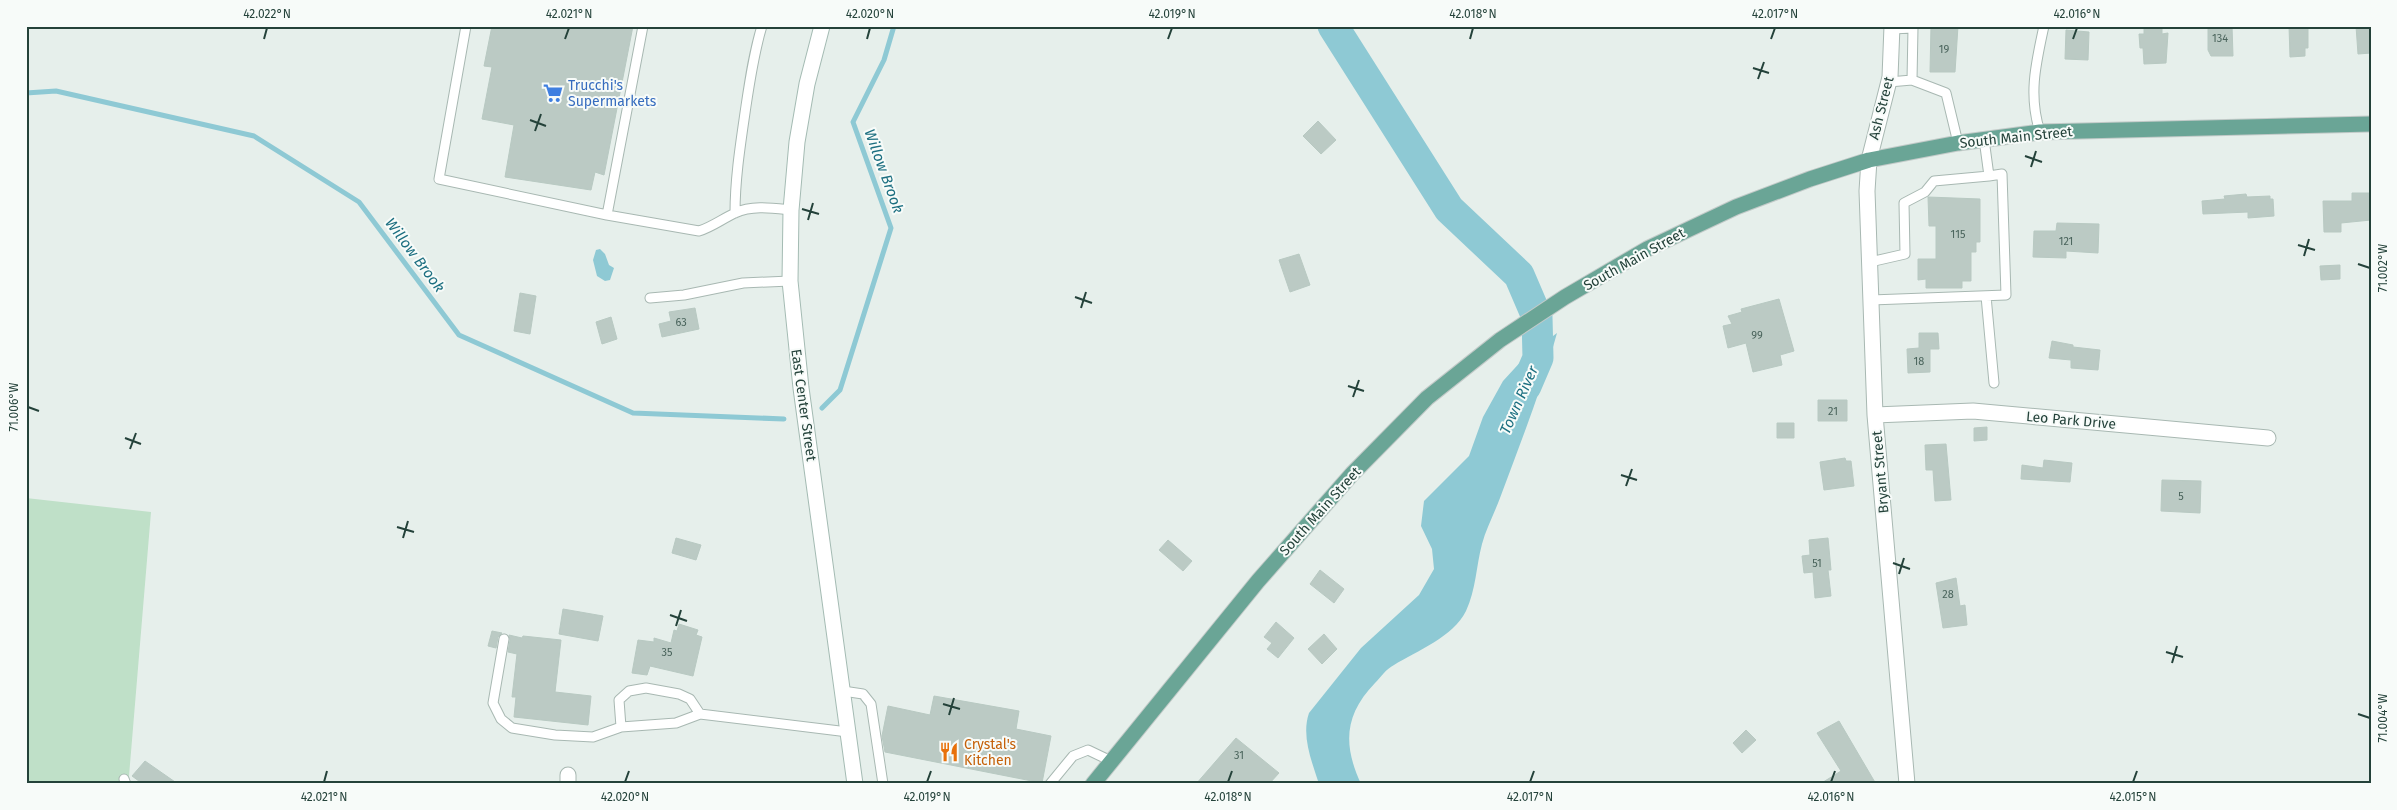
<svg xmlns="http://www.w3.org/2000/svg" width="2397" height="810" font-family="'Fira Sans',sans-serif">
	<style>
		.green { fill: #bfe0c8 }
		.water { fill: #8ec9d4 }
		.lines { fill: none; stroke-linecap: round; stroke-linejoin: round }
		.stream { stroke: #8ec9d4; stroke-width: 5 }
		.river { stroke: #8ec9d4; stroke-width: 31 }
		.building { fill: #bbcac4; stroke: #b8c9c2 }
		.lane-casing { stroke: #a8b8b2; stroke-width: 11 }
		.street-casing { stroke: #a8b8b2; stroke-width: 17 }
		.secondary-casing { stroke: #a4bbb3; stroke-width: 17 }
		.primary-casing { stroke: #c2cac8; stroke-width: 17 }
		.lane { stroke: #fff; stroke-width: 9 }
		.street { stroke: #fff; stroke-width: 15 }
		.secondary { stroke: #fff; stroke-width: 15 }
		.primary { stroke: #6aa596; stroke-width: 15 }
		.ticks { fill: none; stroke: #24423a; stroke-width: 2 }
		.labels { text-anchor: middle; stroke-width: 4; stroke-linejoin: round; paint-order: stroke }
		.number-label { font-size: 11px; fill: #4a645c }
		.shop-label { font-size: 14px; fill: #366cbe; stroke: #f7fbf9; text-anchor: start }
		.street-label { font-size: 14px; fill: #24423a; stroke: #f7fbf9 }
		.food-label { font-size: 14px; fill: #c56008; stroke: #f7fbf9; text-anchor: start }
		.water-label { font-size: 15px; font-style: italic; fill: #1c6f80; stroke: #f7fbf9 }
		.neatline { fill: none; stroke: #24423a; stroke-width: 2 }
		.ticks-label { font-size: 12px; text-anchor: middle; fill: #24423a }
	</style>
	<rect width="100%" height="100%" fill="#e6efeb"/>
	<!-- green -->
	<path class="green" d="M26 498 151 512 129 776 130 784H26Z"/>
	<!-- water -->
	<path class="water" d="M600 249 605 254 609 265 614 268 610 280 605 281 597 276 593 260 596 250Z
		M1557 333C1542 389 1520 444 1500 498 1494 514 1486 529 1482 544 1476 567 1476 589 1466 611 1453 637 1417 651 1394 665 1386 669 1381 677 1375 683 1344 715 1343 745 1361 784H1319C1312 762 1301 736 1309 713L1361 648 1419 595 1434 569 1432 549 1421 526 1424 501 1469 456 1483 417 1503 381 1525 357Z"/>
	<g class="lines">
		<!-- stream -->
		<path class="stream" d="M26 93 56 91 254 136 359 202 459 335 633 413 784 419
			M822 408 840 390 891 228 853 122 884 60 894 26"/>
		<!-- river -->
		<path class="river" d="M1333 26 1449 209 1519 275 1537 317 1538 358 1526 386"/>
	</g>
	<!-- building -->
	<path class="building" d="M492 26H633L604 175 595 172 591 190 505 177 514 125 482 119 492 67 484 66Z
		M1931 26H1958L1955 72H1930Z
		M2144 26H2162V34L2168 33 2166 63 2144 64 2143 48H2140L2139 34H2144Z
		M2208 26H2232L2233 56H2211L2208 50Z
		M2289 26H2308V48H2305V56L2290 57Z
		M2356 26H2371V53L2358 54Z
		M2066 30 2089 32 2088 60 2065 59Z
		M1318 121 1336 140 1321 154 1303 136Z
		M2352 193H2371V220L2341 223V232H2324L2323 201H2352Z
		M2246 194 2247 197 2270 196V199H2273L2274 216 2248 218V212L2203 214 2202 201 2225 199 2224 196Z
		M1928 197 1980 199V242H1976V252H1971V281H1962V288H1926V279L1918 280V259H1936V226H1929Z
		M2057 223 2099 224 2098 253 2066 251V258L2033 257 2034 231H2056Z
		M1299 254 1310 285 1290 292 1279 260Z
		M2340 265V279L2321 280 2320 266Z
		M520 293 536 296 530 334 514 331Z
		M1779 299 1794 351 1780 355 1782 365 1753 372 1746 343 1728 348 1723 326 1732 324 1728 316 1742 312 1741 309Z
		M695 308 699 329 662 337 659 324 671 321 669 312Z
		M611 317 617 339 602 344 596 322Z
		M1919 333H1938L1939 349H1930V372L1908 373 1907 349 1919 348Z
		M2052 341 2073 345V347L2100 350 2098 370 2071 368V360L2049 358Z
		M1818 400H1847V421H1818Z
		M1777 423H1794V438H1777Z
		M1987 427V440L1974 441V428Z
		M1946 444 1951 500 1935 501 1933 470H1926L1925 445Z
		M1845 458 1846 461H1851L1854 486 1824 490 1820 462Z
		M2044 460 2072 463 2070 482 2021 479 2022 465 2043 468Z
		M2162 480 2201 481 2200 513 2161 511Z
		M676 538 701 545 696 560 672 553Z
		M1828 538 1831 570H1828L1831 596 1815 598 1813 572 1804 573 1802 556 1810 555 1809 540Z
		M1168 540 1192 561 1183 571 1159 550Z
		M1320 570 1344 589 1334 603 1310 584Z
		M1956 578 1960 606 1965 605 1967 625 1943 628 1936 583Z
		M563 609 603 616 598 641 559 634Z
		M1276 622 1294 638 1278 658 1267 649 1272 643 1264 637Z
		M679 624 698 630 696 635 702 637 693 676 650 666 647 675 632 673 638 640 654 642V638L671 643 674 630 677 631Z
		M492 631 502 633 498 637 496 648 488 646Z
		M1324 634 1337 649 1322 664 1308 649Z
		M509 635 522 638 523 636 561 640 555 692 591 696 588 725 514 717 516 697H512L517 654 508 652 510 640Z
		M934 696 1019 711 1016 729 1051 736 1042 783 885 752 882 736 888 706 930 715Z
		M1839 721 1856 750 1876 784H1820L1841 771 1817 733Z
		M1746 730 1756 740 1742 753 1733 743Z
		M1236 738 1279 773 1269 784H1196Z
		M145 761 178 784H143L132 776Z"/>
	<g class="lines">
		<defs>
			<path id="lane" d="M466 26 439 179 607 215 699 231C712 227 722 219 735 213 752 205 772 208 791 210
				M1892 29 1913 28 1912 80 1946 93 1958 143
				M1889 82 1912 80
				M2040 132C2028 95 2036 63 2044 26
				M735 213C735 177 741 141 746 106 750 79 754 52 762 26
				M607 215 643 26
				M1870 262 1905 254 1904 203 1925 192 1934 181 1989 176
				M1986 296 1994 383
				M650 298 684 295 743 283 790 281
				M1871 300 2006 295 2002 174 1989 176 1984 139
				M504 639 493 703 501 719 512 728 555 735 593 737 621 727 676 723 700 714 848 732
				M843 691 863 694 871 704 883 784
				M621 727 619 700 629 691 646 688 679 694 690 699 700 714
				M124 779 126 784
				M1050 784 1073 756 1088 750 1111 761"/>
			<path id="street" d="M1892 26 1890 77 1869 160 1867 191 1875 415 1907 784
				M1875 415 1973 411 2268 438
				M568 784V775"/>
			<path id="secondary" d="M822 26 807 84 797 142 791 210 790 281 801 388 855 784"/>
			<path id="primary" d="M1093 784 1258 581 1352 474 1427 398 1500 340 1565 297 1647 249 1736 207 1810 179 1869 160 1958 143 2040 132 2371 124"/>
		</defs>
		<!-- lane casing -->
		<use href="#lane" class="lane-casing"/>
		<!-- street casing -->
		<use href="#street" class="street-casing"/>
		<!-- secondary casing -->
		<use href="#secondary" class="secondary-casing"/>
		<!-- primary casing -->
		<use href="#primary" class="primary-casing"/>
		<!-- lane -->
		<use href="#lane" class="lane"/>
		<!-- street -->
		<use href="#street" class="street"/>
		<!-- secondary -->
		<use href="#secondary" class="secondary"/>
		<!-- primary -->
		<use href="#primary" class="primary"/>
	</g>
	<!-- ticks -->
	<path class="ticks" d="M264 39 267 28M565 39 569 28M867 39 870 28M1168 39 1172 28M1470 39 1473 28M1771 39 1775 28M2073 39 2077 28M1753 68 1769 73M1758 79 1764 62M530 120 546 126M535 131 541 114M2025 156 2042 162M2031 167 2036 151M802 209 819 214M808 220 813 203M2298 245 2315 250M2304 256 2309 239M2358 264 2370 268M1075 297 1092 303M1081 308 1086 292M1348 386 1364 391M1353 397 1359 380M28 407 39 411M125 438 141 444M130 449 136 433M1621 475 1637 480M1626 486 1632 469M397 527 414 532M403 538 408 521M1893 563 1910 569M1899 574 1904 558M670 615 687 621M676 626 681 610M2166 652 2183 657M2172 663 2177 646M943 704 960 709M2358 714 2370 718M949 715 954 698M324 782 327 771M625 782 629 771M927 782 931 771M1228 782 1232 771M1530 782 1534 771M1831 782 1835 771M2133 782 2137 771"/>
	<!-- icons -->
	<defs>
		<symbol id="supermarket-bare" viewBox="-9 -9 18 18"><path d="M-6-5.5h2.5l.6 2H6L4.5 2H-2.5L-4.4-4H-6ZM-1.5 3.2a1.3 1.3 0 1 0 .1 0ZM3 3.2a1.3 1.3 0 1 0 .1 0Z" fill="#3f7fe0" stroke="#f7fbf9" stroke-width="2.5" paint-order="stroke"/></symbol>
		<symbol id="restaurant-bare" viewBox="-9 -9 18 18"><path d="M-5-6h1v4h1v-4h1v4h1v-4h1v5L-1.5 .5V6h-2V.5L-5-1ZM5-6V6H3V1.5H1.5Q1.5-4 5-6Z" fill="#e8710a" stroke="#f7fbf9" stroke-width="2.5" paint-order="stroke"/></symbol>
	</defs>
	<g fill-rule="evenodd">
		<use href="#supermarket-bare" x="539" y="79" width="28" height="28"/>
		<use href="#restaurant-bare" x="935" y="738" width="28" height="28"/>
	</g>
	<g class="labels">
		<!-- number labels -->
		<g class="number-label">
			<text x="2220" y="42">134</text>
			<text x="1944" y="53">19</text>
			<text x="1958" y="238">115</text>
			<text x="2066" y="245">121</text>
			<text x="681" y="326">63</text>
			<text x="1757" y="339">99</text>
			<text x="1919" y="365">18</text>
			<text x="1833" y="415">21</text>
			<text x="2181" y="500">5</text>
			<text x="1817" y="567">51</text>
			<text x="1948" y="598">28</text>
			<text x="667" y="656">35</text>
			<text x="1239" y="759">31</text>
		</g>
		<!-- shop labels -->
		<g class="shop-label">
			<text x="568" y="90">Trucchi's<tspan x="568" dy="16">Supermarkets</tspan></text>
		</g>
		<!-- street labels -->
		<g class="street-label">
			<text transform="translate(1881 108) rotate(-76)" y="5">Ash Street</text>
			<text transform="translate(2016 137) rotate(-6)" y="5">South Main Street</text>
			<text transform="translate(1634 259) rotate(-29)" y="5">South Main Street</text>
			<text transform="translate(804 405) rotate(82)" y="5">East Center Street</text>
			<text transform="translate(2071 420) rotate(5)" y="5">Leo Park Drive</text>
			<text transform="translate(1880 472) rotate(-95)" y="5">Bryant Street</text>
			<text transform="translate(1320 511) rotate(-48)" y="5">South Main Street</text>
		</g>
		<!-- food labels -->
		<g class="food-label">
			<text x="964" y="749">Crystal's<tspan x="964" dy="16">Kitchen</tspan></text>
		</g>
		<!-- water labels -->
		<g class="water-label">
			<text transform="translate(884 171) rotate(70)" y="5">Willow Brook</text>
			<text transform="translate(415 255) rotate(53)" y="5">Willow Brook</text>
			<text transform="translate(1519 400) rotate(-66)" y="5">Town River</text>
		</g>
	</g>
	<!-- border -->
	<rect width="2397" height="810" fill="none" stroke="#f7fbf9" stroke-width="55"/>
	<rect x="28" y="28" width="2342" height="754" class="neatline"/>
	<g class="ticks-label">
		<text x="267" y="18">42.022°N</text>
		<text x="569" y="18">42.021°N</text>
		<text x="870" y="18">42.020°N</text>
		<text x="1172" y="18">42.019°N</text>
		<text x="1473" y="18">42.018°N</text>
		<text x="1775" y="18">42.017°N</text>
		<text x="2077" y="18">42.016°N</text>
		<text transform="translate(2383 268) rotate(-90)" y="4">71.002°W</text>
		<text transform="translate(14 407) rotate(-90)" y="4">71.006°W</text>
		<text transform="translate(2383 718) rotate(-90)" y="4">71.004°W</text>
		<text x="324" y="801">42.021°N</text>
		<text x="625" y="801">42.020°N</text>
		<text x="927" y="801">42.019°N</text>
		<text x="1228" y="801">42.018°N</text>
		<text x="1530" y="801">42.017°N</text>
		<text x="1831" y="801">42.016°N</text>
		<text x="2133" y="801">42.015°N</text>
	</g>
</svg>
